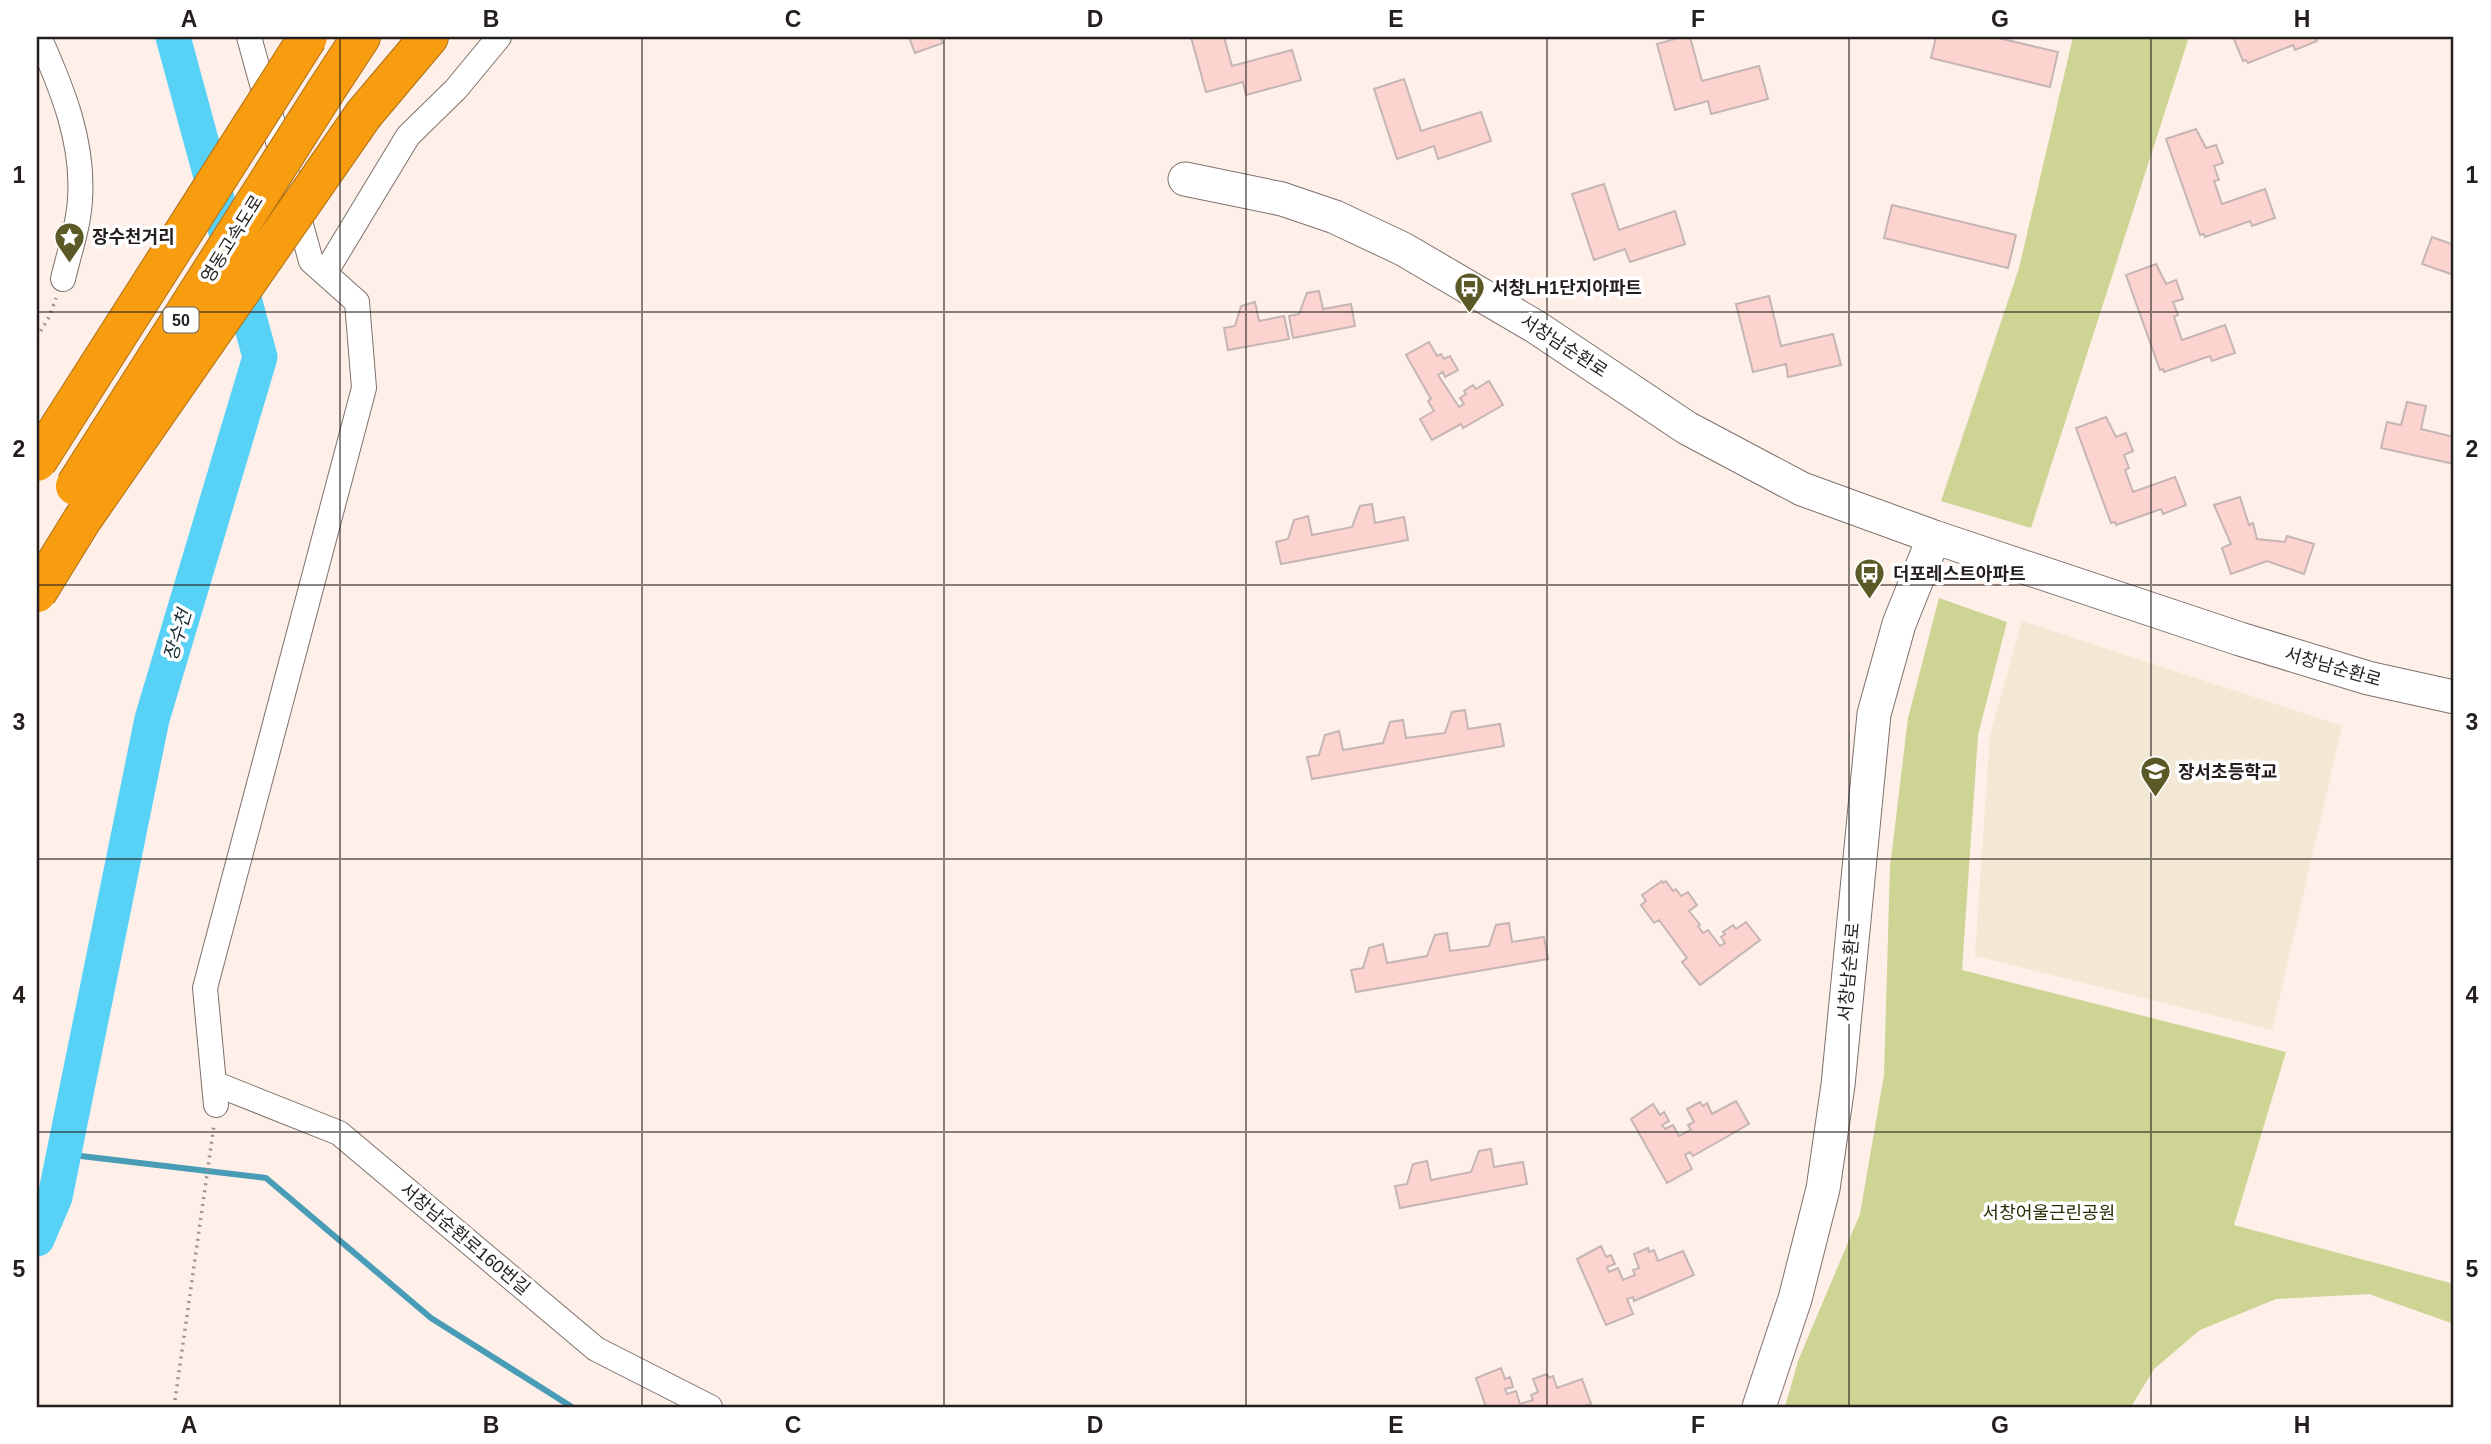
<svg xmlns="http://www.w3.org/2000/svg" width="2491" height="1444" font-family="Arial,'Noto Sans KR',sans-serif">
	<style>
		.education { fill: #f2e8d3 }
		.green { fill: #cdd494 }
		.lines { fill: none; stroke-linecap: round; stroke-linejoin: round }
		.stream { stroke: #489cb6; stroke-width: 6 }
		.river { stroke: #58d1f7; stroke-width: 35 }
		.building { fill: #fdd3d0; stroke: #c5b5b4; stroke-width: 2 }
		.street-casing { stroke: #7e716c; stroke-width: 26 }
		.secondary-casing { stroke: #7e716c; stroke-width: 35 }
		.highway-casing { stroke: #ae7015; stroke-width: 40 }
		.path { stroke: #9d938f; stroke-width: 3.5; stroke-dasharray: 2 5; stroke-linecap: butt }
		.street { stroke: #fff; stroke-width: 24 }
		.secondary { stroke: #fff; stroke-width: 33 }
		.highway { stroke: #f89c10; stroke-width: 38 }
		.highway-bridge-casing { stroke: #ae7015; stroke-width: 40; stroke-linecap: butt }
		.highway-bridge { stroke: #f89c10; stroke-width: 38 }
		.grid { fill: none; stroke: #241f1d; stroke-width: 2; stroke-opacity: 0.55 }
		.labels { text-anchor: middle; stroke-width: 7; stroke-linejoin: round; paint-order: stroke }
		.shield { fill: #fff; stroke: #666261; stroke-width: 2 }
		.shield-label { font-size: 16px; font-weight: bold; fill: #241f1d }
		.poi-label { font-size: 18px; font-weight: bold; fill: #241f1d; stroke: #fff; text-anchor: start }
		.street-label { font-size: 18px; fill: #241f1d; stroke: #fff }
		.park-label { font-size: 18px; fill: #2a2c03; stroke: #fff }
		.water-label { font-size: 19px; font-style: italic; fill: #1a2f36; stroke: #fff }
		.neatline { fill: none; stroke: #241f1d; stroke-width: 2.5 }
		.grid-label { font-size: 23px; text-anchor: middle; font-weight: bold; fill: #241f1d }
	</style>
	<rect width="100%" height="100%" fill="#feefe9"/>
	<!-- education -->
	<path class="education" d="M2022 621 2342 726 2272 1030 1975 956 1990 735Z"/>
	<!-- green -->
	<path class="green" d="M2073 37H2189L2031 528 1941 501 2019 268Z
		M1939 598 2007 622 1978 735 1962 970 2286 1052 2234 1225 2454 1284V1324L2369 1294 2276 1299 2200 1330 2154 1369 2131 1407H1785L1798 1361 1860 1214 1884 1075 1890 867 1908 718Z"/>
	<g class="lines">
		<!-- stream -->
		<path class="stream" d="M64 1154 266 1178 431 1318 572 1407"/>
		<!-- river -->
		<path class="river" d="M37 1239 55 1197 152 719 260 357 173 37"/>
	</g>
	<!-- building -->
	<path class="building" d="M909 37H940L943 43 915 53Z
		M1191 37H1224L1232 66 1292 50 1301 80 1246 95 1243 82 1206 92Z
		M1682 37H1690L1702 81 1759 66 1768 99 1711 114 1708 101 1675 110 1657 44Z
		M1936 37H1994L2058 52 2050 87 1931 58Z
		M2233 37H2315L2317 41 2295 50 2293 45 2248 63 2246 60 2243 61Z
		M1404 79 1421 131 1481 112 1491 141 1438 159 1434 146 1397 159 1374 89Z
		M2196 129 2206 148 2216 145 2223 163 2214 166 2219 180 2214 181 2222 204 2265 189 2275 218 2252 226 2250 221 2205 237 2204 234 2200 235 2166 139Z
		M1604 184 1619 230 1675 211 1685 244 1630 262 1625 249 1594 260 1572 194Z
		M1892 205 2016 235 2008 268 1884 238Z
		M2432 237 2454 245V275L2422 264Z
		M2156 264 2166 284 2176 280 2183 299 2173 302 2178 315 2174 317 2182 340 2225 325 2235 353 2212 361 2210 356 2164 372 2163 369 2160 370 2126 275Z
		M1319 291 1323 309 1351 304 1355 326 1293 338 1289 316 1299 314 1307 293Z
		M1769 296 1781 346 1833 334 1841 365 1788 377 1786 364 1753 372 1736 304Z
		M1255 302 1259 321 1284 316 1289 339 1228 350 1224 328 1235 326 1241 306Z
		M1429 342 1437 356 1441 354 1444 359 1450 356 1458 370 1445 377 1443 372 1438 375 1459 407 1464 404 1460 398 1466 394 1464 391 1473 385 1476 389 1489 381 1503 405 1463 428 1461 424 1432 440 1420 419 1434 411 1428 401 1431 399 1406 355Z
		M2407 402 2426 406 2421 429 2454 437V464L2381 448 2387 422 2401 425Z
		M2106 417 2116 437 2126 433 2133 451 2124 455 2129 468 2125 470 2133 492 2175 477 2186 505 2163 514 2161 509 2116 525 2115 522 2111 523 2076 428Z
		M2240 497 2249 525 2253 523 2257 539 2285 542 2287 536 2314 544 2304 574 2267 561 2231 574 2222 548 2231 544 2214 505Z
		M1372 504 1375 523 1404 517 1408 540 1281 564 1276 542 1288 539 1294 520 1308 516 1312 535 1352 527 1360 506Z
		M1465 710 1468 729 1500 724 1504 746 1312 779 1307 757 1319 755 1325 735 1339 731 1343 750 1383 743 1390 722 1403 720 1406 738 1445 733 1452 712Z
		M1662 881 1663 883 1666 881 1673 891 1676 889 1681 896 1688 892 1697 905 1689 911 1700 925 1698 926 1703 933 1708 930 1720 946 1725 943 1721 937 1725 934 1723 932 1733 925 1736 929 1746 922 1760 940 1700 985 1682 962 1687 958 1659 920 1654 923 1641 905 1646 901 1642 895Z
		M1509 923 1512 942 1544 937 1548 959 1356 992 1351 970 1363 968 1369 948 1383 944 1387 963 1427 956 1435 935 1447 933 1450 951 1489 946 1496 925Z
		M1736 1101 1749 1124 1693 1156 1690 1152 1685 1155 1692 1169 1667 1183 1631 1119 1653 1104 1660 1115 1664 1112 1669 1121 1662 1125 1665 1129 1673 1125 1679 1136 1691 1130 1688 1125 1694 1122 1687 1109 1700 1102 1703 1106 1707 1103 1712 1114Z
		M1491 1149 1494 1167 1523 1162 1527 1184 1400 1208 1395 1186 1407 1184 1413 1164 1427 1161 1431 1180 1471 1172 1479 1151Z
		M1601 1246 1606 1257 1611 1255 1615 1264 1607 1267 1609 1272 1618 1268 1623 1280 1635 1275 1633 1270 1639 1268 1634 1254 1648 1248 1649 1252 1654 1250 1658 1261 1683 1251 1694 1275 1634 1301 1633 1297 1627 1299 1633 1314 1606 1325 1577 1259Z
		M1501 1368 1505 1379 1510 1377 1513 1387 1505 1389 1507 1394 1516 1391 1520 1404 1533 1400 1531 1395 1538 1392 1533 1379 1547 1374 1549 1378 1553 1376 1557 1388 1582 1379 1591 1404 1582 1407H1486L1476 1378Z"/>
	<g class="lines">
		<defs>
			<path id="street" d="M39 37C62 88 84 142 80 199 79 225 69 253 63 279
				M325 273 408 136 456 89 499 37
				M216 1084 339 1133 596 1349 710 1407
				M216 1105 205 988 364 388 357 302 311 261 249 37"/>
			<path id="secondary" d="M1185 179 1282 199 1335 217 1403 249 1536 327 1687 428 1802 489 1934 537 2240 639 2368 678 2454 697
				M1759 1407 1795 1299 1823 1189 1838 1085 1874 714 1899 624 1934 537"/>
			<path id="highway" d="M325 92 361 37
				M364 114 429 37"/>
		</defs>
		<!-- street casing -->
		<use href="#street" class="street-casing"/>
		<!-- secondary casing -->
		<use href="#secondary" class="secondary-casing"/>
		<!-- highway casing -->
		<use href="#highway" class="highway-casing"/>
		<!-- path -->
		<path class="path" d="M37 337 49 317 56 298
			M174 1407 214 1125"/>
		<!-- street -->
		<use href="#street" class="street"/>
		<!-- secondary -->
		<use href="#secondary" class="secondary"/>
		<!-- highway -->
		<use href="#highway" class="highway"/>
		<defs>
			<path id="highway-bridge" d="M37 462 308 37
				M75 486 325 92
				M37 593 82 520 364 114"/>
		</defs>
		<!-- highway-bridge casing -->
		<use href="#highway-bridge" class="highway-bridge-casing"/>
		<!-- highway-bridge -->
		<use href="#highway-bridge" class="highway-bridge"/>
	</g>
	<!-- grid -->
	<path class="grid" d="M340 37V1407M642 37V1407M944 37V1407M1246 37V1407M1547 37V1407M1849 37V1407M2151 37V1407M37 312H2454M37 585H2454M37 859H2454M37 1132H2454"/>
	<!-- icons -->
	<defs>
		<symbol id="sight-pin" viewBox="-11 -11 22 30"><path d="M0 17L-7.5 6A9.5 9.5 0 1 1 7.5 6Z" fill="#5b5925" stroke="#fff"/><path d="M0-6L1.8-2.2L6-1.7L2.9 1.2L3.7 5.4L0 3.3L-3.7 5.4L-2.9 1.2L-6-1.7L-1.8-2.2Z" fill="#fff"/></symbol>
		<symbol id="bus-pin" viewBox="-11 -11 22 30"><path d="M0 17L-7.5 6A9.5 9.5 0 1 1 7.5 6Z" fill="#5b5925" stroke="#fff"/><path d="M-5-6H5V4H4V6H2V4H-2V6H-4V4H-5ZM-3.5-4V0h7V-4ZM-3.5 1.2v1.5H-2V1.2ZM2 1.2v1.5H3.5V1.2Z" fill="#fff"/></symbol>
		<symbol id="school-pin" viewBox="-11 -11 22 30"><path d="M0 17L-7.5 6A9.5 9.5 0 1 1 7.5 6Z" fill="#5b5925" stroke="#fff"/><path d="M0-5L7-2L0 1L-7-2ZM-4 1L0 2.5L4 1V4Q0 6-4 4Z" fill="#fff"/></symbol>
	</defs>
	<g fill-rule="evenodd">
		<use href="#sight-pin" x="52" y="220" width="35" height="47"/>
		<use href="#bus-pin" x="1452" y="270" width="35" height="47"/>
		<use href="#bus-pin" x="1852" y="556" width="35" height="47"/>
		<use href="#school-pin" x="2138" y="754" width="35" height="47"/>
	</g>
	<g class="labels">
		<!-- shield labels -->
		<rect class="shield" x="163.5" y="307.5" width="35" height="25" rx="5"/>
		<g class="shield-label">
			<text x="181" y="326">50</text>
		</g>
		<!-- poi labels -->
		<g class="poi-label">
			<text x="92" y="243">장수천거리</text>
			<text x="1492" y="294">서창LH1단지아파트</text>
			<text x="1893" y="580">더포레스트아파트</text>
			<text x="2178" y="778">장서초등학교</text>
		</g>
		<!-- street labels -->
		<g class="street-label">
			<text transform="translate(232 239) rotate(-58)" y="6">영동고속도로</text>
			<text transform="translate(1564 346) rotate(33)" y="6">서창남순환로</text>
			<text transform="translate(2333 667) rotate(16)" y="6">서창남순환로</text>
			<text transform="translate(1849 972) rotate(-85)" y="6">서창남순환로</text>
			<text transform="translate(465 1239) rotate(40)" y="6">서창남순환로160번길</text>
		</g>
		<!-- park labels -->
		<g class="park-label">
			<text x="2049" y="1219">서창어울근린공원</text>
		</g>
		<!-- water labels -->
		<g class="water-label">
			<text transform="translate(177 635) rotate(-73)" y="7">장수천</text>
		</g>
	</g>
	<!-- border -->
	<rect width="2491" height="1444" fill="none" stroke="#ffffff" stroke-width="77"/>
	<rect x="38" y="38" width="2414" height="1368" class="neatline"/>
	<g class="grid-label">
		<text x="189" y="27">A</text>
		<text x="491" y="27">B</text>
		<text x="793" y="27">C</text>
		<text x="1095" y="27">D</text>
		<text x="1396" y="27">E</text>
		<text x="1698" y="27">F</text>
		<text x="2000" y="27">G</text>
		<text x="2302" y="27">H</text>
		<text x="19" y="183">1</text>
		<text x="2472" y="183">1</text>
		<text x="19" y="457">2</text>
		<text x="2472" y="457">2</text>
		<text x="19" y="730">3</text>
		<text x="2472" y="730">3</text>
		<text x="19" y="1003">4</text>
		<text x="2472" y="1003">4</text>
		<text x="19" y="1277">5</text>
		<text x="2472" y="1277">5</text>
		<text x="189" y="1433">A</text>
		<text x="491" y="1433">B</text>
		<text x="793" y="1433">C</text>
		<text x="1095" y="1433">D</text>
		<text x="1396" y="1433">E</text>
		<text x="1698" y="1433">F</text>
		<text x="2000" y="1433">G</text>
		<text x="2302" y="1433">H</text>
	</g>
</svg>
